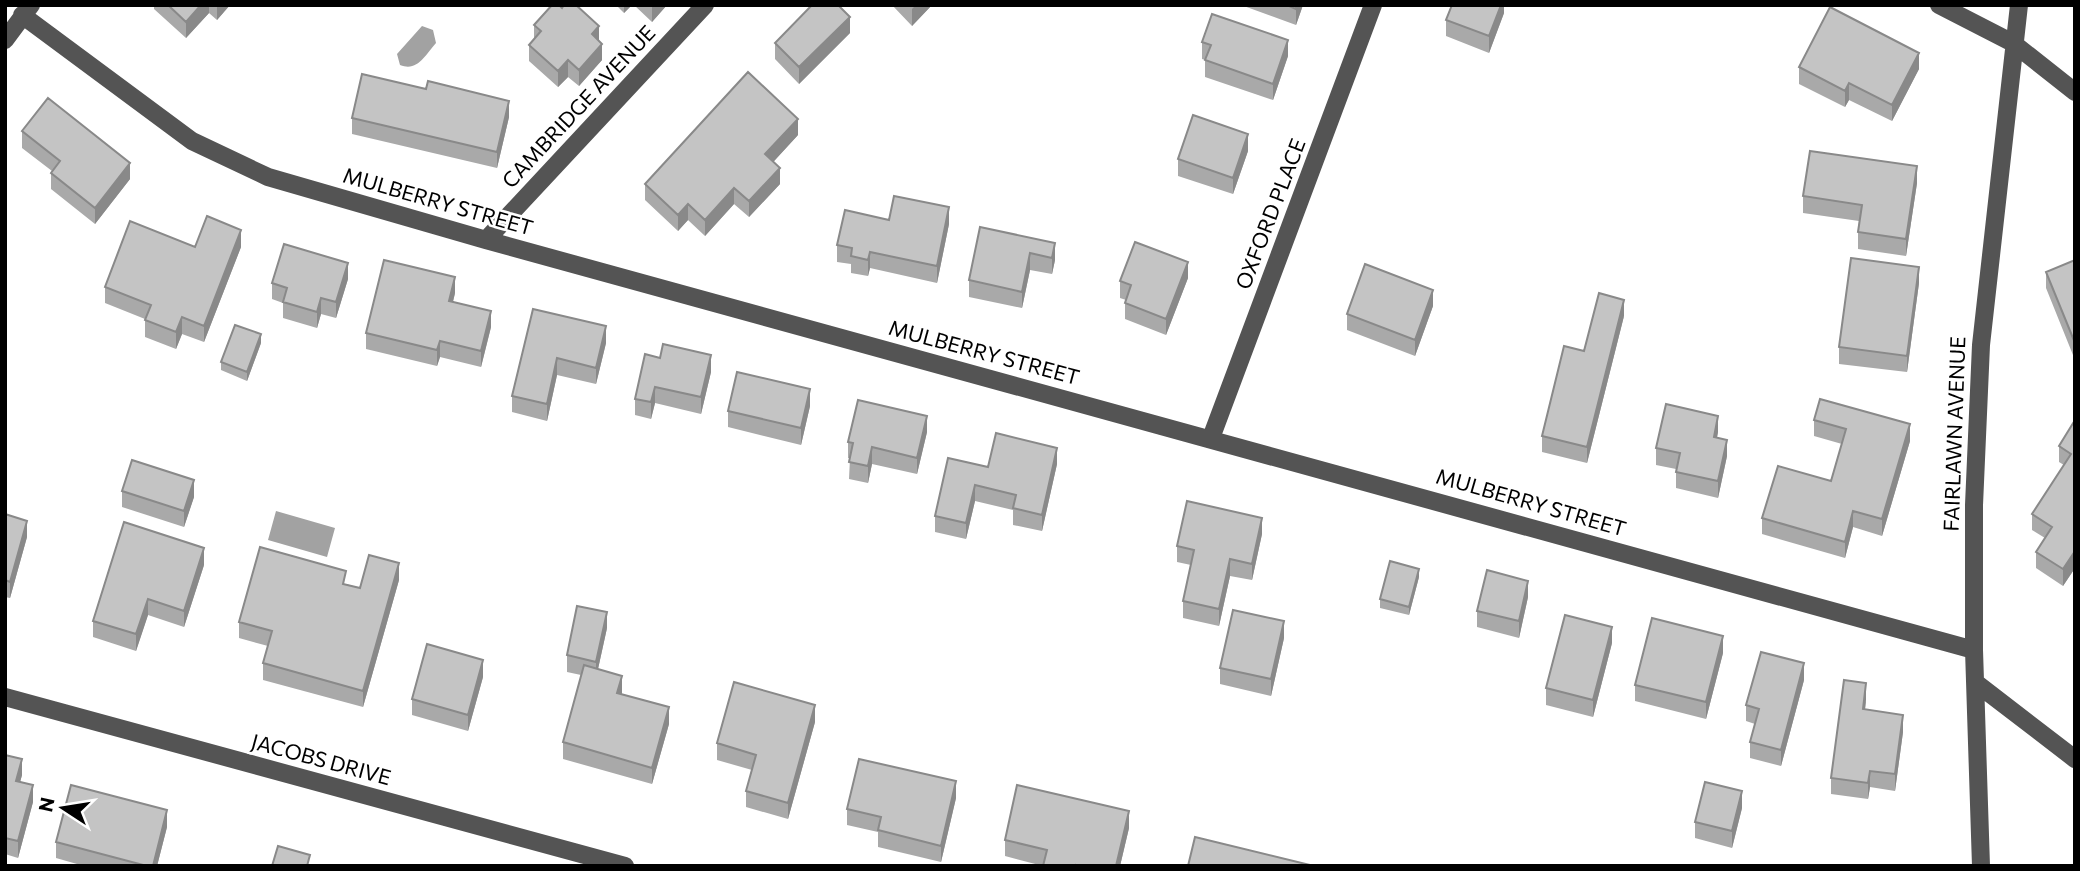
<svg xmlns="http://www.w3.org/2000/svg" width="2080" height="871" font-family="Commissioner,sans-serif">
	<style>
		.water { fill: #a2a2a2 }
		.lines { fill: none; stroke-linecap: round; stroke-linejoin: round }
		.minor { stroke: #545454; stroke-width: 18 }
		.wall { fill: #a9a9a9 }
		.shaded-wall { fill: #898989 }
		.building { fill: #c4c4c4; stroke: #898989; stroke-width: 2 }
		.labels { text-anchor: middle; stroke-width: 5; stroke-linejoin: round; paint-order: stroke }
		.street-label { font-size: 21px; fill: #000; stroke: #fff }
	</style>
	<rect width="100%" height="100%" fill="#fff"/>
	<!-- water -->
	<path class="water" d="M422 26 433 30 436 43C425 55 418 72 400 65L397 54Z
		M276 511 335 528 327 557 268 540Z"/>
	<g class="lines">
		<!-- minor -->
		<path class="minor" d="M1939 5 2013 43 2075 92
			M22 15 192 141 268 177 486 240 1974 650
			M5 40 31 5
			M486 240 705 5
			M1211 438 1373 5
			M1976 683 2075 759
			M5 697 625 866
			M1981 866 1974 650V505L1981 345 2019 5"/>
	</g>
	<!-- wall -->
	<path class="wall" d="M154 5H230L217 20 209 13 186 38 154 9Z
		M616 5H632L624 13Z
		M634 5H667L652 22Z
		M892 5H932L912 26Z
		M1241 5H1303L1296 25Z
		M1504 5V13L1489 53 1446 36V20Z
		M534 25 599 40 602 60 579 86 568 77 558 87 529 61V45L534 39Z
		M850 33 799 84 775 59V43Z
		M1202 42 1288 56 1273 100 1205 77V60L1202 59Z
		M1799 67 1919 69 1892 121 1849 100 1845 107 1799 84Z
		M426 89 509 117 497 168 352 134V118Z
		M22 131 130 179 95 224 51 189V173L52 171 22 148Z
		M798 135 773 162 780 184 749 217 734 204 705 236 688 220 678 231 645 200V184Z
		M1248 151 1233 194 1178 176V159Z
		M1917 183 1906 256 1858 249V232L1859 221 1803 213V196Z
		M889 220 949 224 937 283 870 268 868 276 851 273V264L837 262V245Z
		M980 227 1055 260 1052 274 1030 270 1022 308 969 297V280Z
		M195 247H241L204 342 182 334 176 349 145 337V319L105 303V287Z
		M2075 260V360L2046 288V272Z
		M1188 278 1166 335 1125 319V303L1126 300 1120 298V281Z
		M348 279 336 318 321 314 317 328 283 318V303L272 299V283Z
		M1919 283 1907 372 1839 364V347Z
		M455 293 453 302 491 327 481 367 440 357 437 366 366 349V333Z
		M1433 306 1415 356 1347 330V314Z
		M533 309 606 343 596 384 557 375 547 421 512 412V396Z
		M1624 316 1587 463 1542 452V436Z
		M261 343 247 381 221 370V362Z
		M645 354 711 372 701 414 655 403 651 419 635 415V399Z
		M810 406 801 445 728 427V411Z
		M1814 420 1910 441 1882 536 1853 527 1845 558 1762 534V518L1831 481 1842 444 1814 436Z
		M2075 420V568L2063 586 2036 568V552L2045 538 2032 530V514L2064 465 2059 462V446Z
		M927 432 917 474 872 464 868 483 849 479 850 458H848V442Z
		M1718 432 1717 437 1727 456 1718 498 1676 488V469L1656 465V448Z
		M1057 464 1042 531 1013 525V510L975 501 966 539 935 532V516L988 467Z
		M122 491 194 497 184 527 122 507Z
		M5 514 27 537 10 598 5 597Z
		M1262 534 1252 580 1230 576 1219 626 1183 618V601L1191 565 1177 562V546Z
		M204 565 184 627 148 615 136 651 93 637V621Z
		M1419 577 1409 615 1380 608V599Z
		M399 580 363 707 263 680V663L268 646 239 638V622L346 584 360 588Z
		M1528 597 1519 638 1477 627V611Z
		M607 628 598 669 622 693V694L669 724 652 784 563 759V742L581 675 567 672V655Z
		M1284 638 1271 696 1220 684V668Z
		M1612 643 1593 717 1546 705V688Z
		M1723 653 1706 719 1635 701V685Z
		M483 677 468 731 412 715V699Z
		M1804 680 1781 766 1750 758V742L1755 724 1746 721V705Z
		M1866 700 1865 710 1903 732 1895 791 1870 787 1868 799 1831 794V778Z
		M815 722 788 819 746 807V791L752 770 717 760V743Z
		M5 755 22 775 20 782 33 802 18 858 5 854Z
		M956 798 941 862 878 847V832L847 825V809Z
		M1742 808 1732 848 1695 838V822Z
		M167 827 157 866H84L56 858V842Z
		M1129 828 1120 866H1043L1005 856V840Z"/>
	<!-- shaded-wall -->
	<path class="shaded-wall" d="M201 5H209V13L186 38V22Z
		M217 5H230L217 20Z
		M624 5H632L624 13Z
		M667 5 652 22V6Z
		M916 5H932L912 26V9Z
		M1297 5H1303L1296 25V9Z
		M1501 5H1504V13L1489 53V36Z
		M850 17V33L799 84V67Z
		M599 26V43L592 34Z
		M1288 40V56L1273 100V84Z
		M602 44V60L579 86V70Z
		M1919 53V69L1892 121V105Z
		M568 60V77L558 87V71Z
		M1849 83V100L1845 107V91Z
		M509 101V117L497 168V152Z
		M798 119V135L765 171V154Z
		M1248 134V151L1233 194V178Z
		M130 163V179L95 224V208Z
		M1917 166V183L1906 256V239Z
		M780 168V184L749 217V201Z
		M734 188V204L705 236V220Z
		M688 204V220L678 231V215Z
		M949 207V224L937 283V266Z
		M241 230V247L204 342V326Z
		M1055 243V260L1052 274V258Z
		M870 252V268L868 276V260Z
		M1030 253V270L1022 308V292Z
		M1188 262V278L1166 335V319Z
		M348 263V279L336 318V302Z
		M1919 267V283L1907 372V356Z
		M455 277V293L449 317V301Z
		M1433 290V306L1415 356V340Z
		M321 298V314L317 328V312Z
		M1624 300V316L1587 463V447Z
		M491 311V327L481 367V351Z
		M182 317V334L176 349V332Z
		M606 326V343L596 384V368Z
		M261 334V343L247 381V372Z
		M440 341V357L437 366V350Z
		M711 355V372L701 414V397Z
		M557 358V375L547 421V404Z
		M655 387V403L651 419V402Z
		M810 389V406L801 445V428Z
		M927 416V432L917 474V458Z
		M1718 416V432L1714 453V437Z
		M1910 424V441L1882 536V519Z
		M1727 440V456L1718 498V481Z
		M872 447V464L868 483V466Z
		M1057 448V464L1042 531V515Z
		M194 480V497L184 527V511Z
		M975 485V501L966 539V523Z
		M1853 511V527L1845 558V542Z
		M1262 518V534L1252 580V564Z
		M27 521V537L10 598V582Z
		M204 548V565L184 627V611Z
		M2075 551V568L2063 586V569Z
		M1230 559V576L1219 626V609Z
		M399 563V580L363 707V691Z
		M1419 569V577L1409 615V607Z
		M1528 581V597L1519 638V621Z
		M148 599V615L136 651V634Z
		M607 612V628L596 678V662Z
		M1284 621V638L1271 696V679Z
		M1612 627V643L1593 717V700Z
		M1723 636V653L1706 719V702Z
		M483 660V677L468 731V715Z
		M1804 663V680L1781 766V750Z
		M622 676V693L617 709V693Z
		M1866 683V700L1863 726V709Z
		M815 705V722L788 819V803Z
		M669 707V724L652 784V768Z
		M1903 715V732L1895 791V774Z
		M22 759V775L16 797V781Z
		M1870 771V787L1868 799V783Z
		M956 781V798L941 862V846Z
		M33 785V802L18 858V841Z
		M1742 791V808L1732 848V831Z
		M167 810V827L157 866H153Z
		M1129 811V828L1120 866H1116Z"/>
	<!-- building -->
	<path class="building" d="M168 5H201L186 22Z
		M552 5H559L562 8 564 5H576L599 26 592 34 602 44 579 70 568 60 558 71 529 45 541 31 534 25Z
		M812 5H838L850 17 799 67 775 43Z
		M1287 5H1297L1296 9Z
		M1452 5H1501L1489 36 1446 20Z
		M1830 7 1919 53 1892 105 1849 83 1845 91 1799 67Z
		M1212 14 1288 40 1273 84 1205 60 1211 45 1202 42Z
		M748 72 798 119 765 154 780 168 749 201 734 188 705 220 688 204 678 215 645 184Z
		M362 74 426 89 428 81 509 101 497 152 352 118Z
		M48 98 130 163 95 208 51 173 60 161 22 131Z
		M1193 115 1248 134 1233 178 1178 159Z
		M1810 151 1917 166 1906 239 1858 232 1862 205 1803 196Z
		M894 196 949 207 937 266 870 252 868 260 851 256 852 248 837 245 845 210 889 220Z
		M207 216 241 230 204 326 182 317 176 332 145 320 151 305 105 287 130 221 195 247Z
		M980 227 1055 243 1052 258 1030 253 1022 292 969 280Z
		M1135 242 1188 262 1166 319 1125 303 1131 285 1120 281Z
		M284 244 348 263 336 302 321 298 317 312 283 302 287 288 272 283Z
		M1851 258 1919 267 1907 356 1839 347Z
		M384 260 455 277 449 301 491 311 481 351 440 341 437 350 366 333Z
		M2075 260V343L2046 272Z
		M1365 264 1433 290 1415 340 1347 314Z
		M1599 293 1624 300 1587 447 1542 436 1564 346 1584 351Z
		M533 309 606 326 596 368 557 358 547 404 512 396Z
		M235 325 261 334 247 372 221 362Z
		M663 344 711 355 701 397 655 387 651 402 635 399 645 354 660 358Z
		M737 372 810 389 801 428 728 411Z
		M1820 399 1910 424 1882 519 1853 511 1845 542 1762 518 1778 466 1831 481 1846 429 1814 420Z
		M858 400 927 416 917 458 872 447 868 466 849 462 853 443 848 442Z
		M1666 404 1718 416 1714 437 1727 440 1718 481 1676 472 1680 453 1656 448Z
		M2075 420V551L2063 569 2036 552 2052 527 2032 514 2071 454 2059 446Z
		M996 433 1057 448 1042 515 1013 508 1016 495 975 485 966 523 935 516 948 458 988 467Z
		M132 460 194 480 184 511 122 491Z
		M1187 501 1262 518 1252 564 1230 559 1219 609 1183 601 1194 550 1177 546Z
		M5 514 27 521 10 582 5 580Z
		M124 522 204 548 184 611 148 599 136 634 93 621Z
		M260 547 346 571 343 584 360 588 369 555 399 563 363 691 263 663 272 631 239 622Z
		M1390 561 1419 569 1409 607 1380 599Z
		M1487 570 1528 581 1519 621 1477 611Z
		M577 606 607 612 596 662 567 655Z
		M1233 610 1284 621 1271 679 1220 668Z
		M1565 615 1612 627 1593 700 1546 688Z
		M1652 618 1723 636 1706 702 1635 685Z
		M427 644 483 660 468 715 412 699Z
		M1761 652 1804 663 1781 750 1750 742 1759 709 1746 705Z
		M584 665 622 676 617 693 669 707 652 768 563 742Z
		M1844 680 1866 683 1863 709 1903 715 1895 774 1870 771 1868 783 1831 778Z
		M734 682 815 705 788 803 746 791 756 755 717 743Z
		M5 755 22 759 16 781 33 785 18 841 5 838Z
		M859 759 956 781 941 846 878 830 881 817 847 809Z
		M1705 782 1742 791 1732 831 1695 822Z
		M71 785 167 810 153 866H147L56 842Z
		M1017 785 1129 811 1116 866H1080L1076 865V866H1043L1047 850 1005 840Z
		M1195 837 1314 866H1188Z
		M278 846 310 855 307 866H272Z"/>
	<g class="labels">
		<!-- street labels -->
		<g class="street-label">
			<text transform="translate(579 107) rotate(-47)" y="7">CAMBRIDGE AVENUE</text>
			<text transform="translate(438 202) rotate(16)" y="7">MULBERRY STREET</text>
			<text transform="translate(1271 214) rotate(-69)" y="7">OXFORD PLACE</text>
			<text transform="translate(984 353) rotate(15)" y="7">MULBERRY STREET</text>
			<text transform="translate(1955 434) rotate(-88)" y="7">FAIRLAWN AVENUE</text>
			<text transform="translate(1531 503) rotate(16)" y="7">MULBERRY STREET</text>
			<text transform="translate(321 760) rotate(15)" y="7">JACOBS DRIVE</text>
		</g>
	</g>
	<!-- border -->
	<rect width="2080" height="871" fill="none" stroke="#000000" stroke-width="14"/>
	<!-- north arrow -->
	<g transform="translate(63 808) rotate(282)" stroke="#ffffff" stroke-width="5" paint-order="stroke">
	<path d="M0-5L12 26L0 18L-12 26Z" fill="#000000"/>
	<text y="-10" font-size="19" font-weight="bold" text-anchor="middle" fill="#000000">N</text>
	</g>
</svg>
